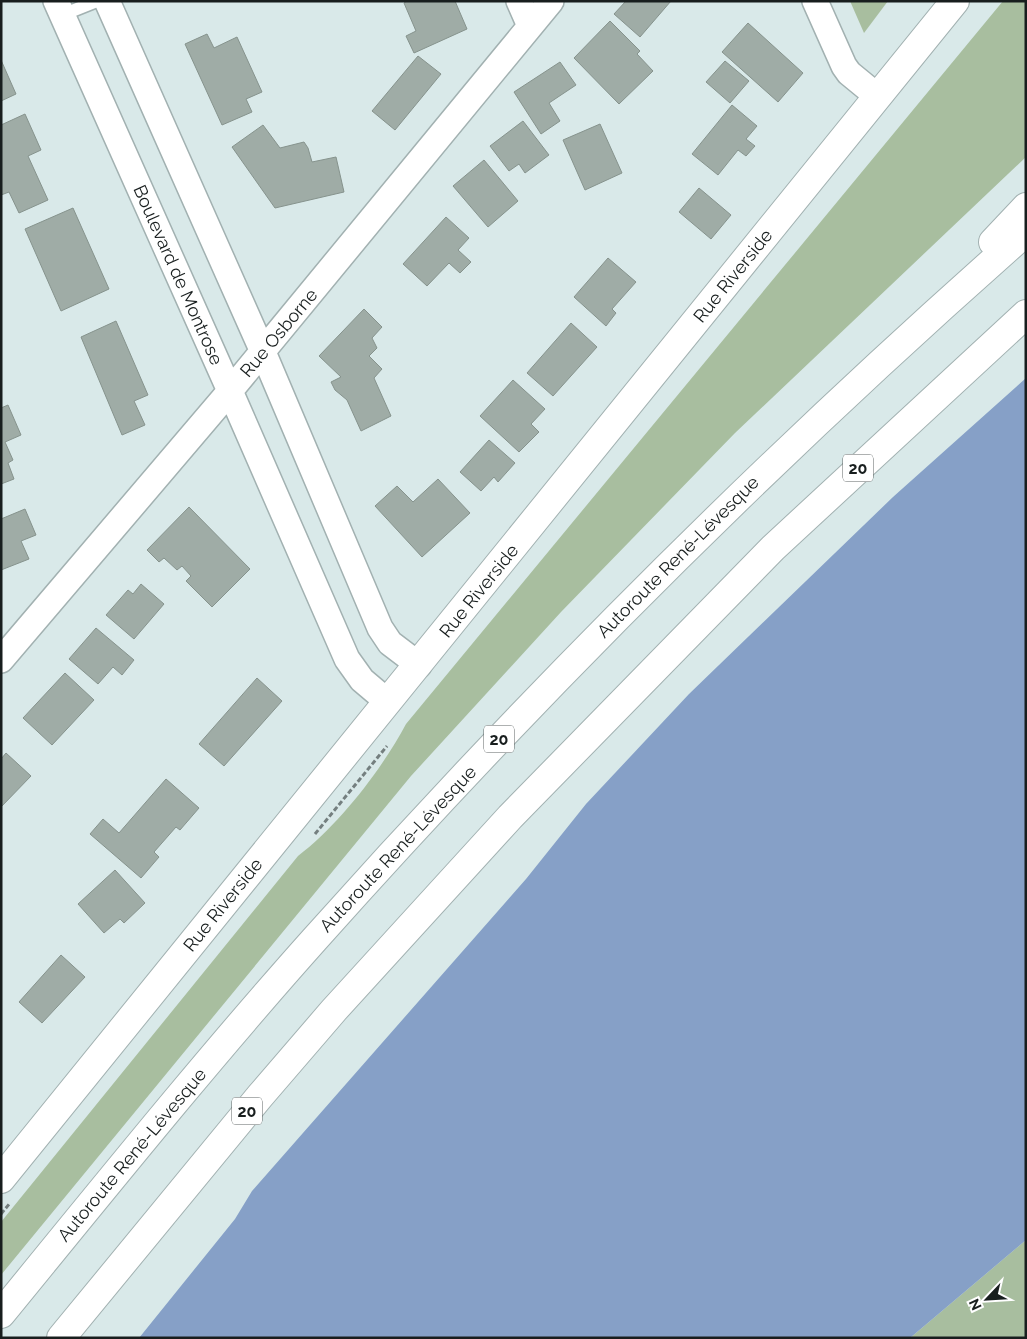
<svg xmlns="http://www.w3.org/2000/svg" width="1027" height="1339" font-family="Raleway,sans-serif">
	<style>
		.green { fill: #a8be9f }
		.water { fill: #86a0c7 }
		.building { fill: #9faca6; stroke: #86938d }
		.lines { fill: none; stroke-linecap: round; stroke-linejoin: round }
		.service-casing { stroke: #a2b1b1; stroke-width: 15 }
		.minor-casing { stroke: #a2b1b1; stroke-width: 28 }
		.tertiary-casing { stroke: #a2b1b1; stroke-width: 30 }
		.motorway-casing { stroke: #a2b1b1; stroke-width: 30 }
		.path { stroke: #747f7f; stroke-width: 3; stroke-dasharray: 5 2.5; stroke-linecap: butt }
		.service { stroke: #fff; stroke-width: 12 }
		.minor { stroke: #fff; stroke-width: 25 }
		.tertiary { stroke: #fff; stroke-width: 28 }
		.motorway { stroke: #fff; stroke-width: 28 }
		.labels { text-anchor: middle; stroke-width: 4; stroke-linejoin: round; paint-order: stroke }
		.shield { fill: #fff; stroke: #5d6262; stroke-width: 1 }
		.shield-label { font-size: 16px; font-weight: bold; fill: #181e1e }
		.street-label { font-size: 18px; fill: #181e1e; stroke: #fff }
	</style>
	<rect width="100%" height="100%" fill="#d9e9e9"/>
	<!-- green -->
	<path class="green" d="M850 1H888L864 33Z
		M1003 1H1026V157L735 433 561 612 411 776 1 1275V1222L298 856C339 825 382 769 406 724Z
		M1026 1240V1338H910Z"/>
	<!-- water -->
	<path class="water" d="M1026 378V1240L910 1338H139L235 1219 252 1191 526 879 586 804 689 694 893 497Z"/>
	<!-- building -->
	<path class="building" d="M407 1H455L467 29 414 53 406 36 416 31 404 3Z
		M626 1H671L640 37 614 14Z
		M610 21 640 51 637 54 653 71 619 104 574 58Z
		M748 23 803 73 778 102 722 52Z
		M207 34 214 48 237 37 262 92 246 99 252 112 222 125 185 44Z
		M418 56 441 74 395 130 372 111Z
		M1 60 16 94 1 101Z
		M725 61 749 81 730 103 706 82Z
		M560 62 576 85 549 103 560 121 541 134 514 92Z
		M732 105 757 126 746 139 755 146 746 156 738 150 718 175 692 154Z
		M25 114 41 150 28 156 48 200 19 213 9 192 1 195V125Z
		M523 121 549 155 525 173 519 164 509 171 490 146Z
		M600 124 622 173 585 190 563 140Z
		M263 125 280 148 304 142 308 148 312 162 336 157 344 192 275 208 232 147Z
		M484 160 518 201 488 227 453 186Z
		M699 188 731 215 711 239 679 212Z
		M73 208 109 289 61 311 25 229Z
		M446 217 469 238 458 250 471 262 460 273 449 263 427 286 403 264Z
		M608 258 636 282 612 309 616 313 606 326 574 297Z
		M364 309 382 327 372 338 377 348 369 356 382 369 374 378 391 416 361 431 347 400 335 390 331 382 341 377 319 356Z
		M116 321 148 395 134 401 145 425 122 435 81 337Z
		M571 323 597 347 553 396 527 373Z
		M513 380 545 409 531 424 539 432 519 452 480 416Z
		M8 405 21 435 5 442 13 460 8 463 14 479 1 484V408Z
		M489 440 515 463 498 482 494 477 481 491 460 472Z
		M438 479 470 513 422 557 375 506 397 486 413 502Z
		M189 507 250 569 212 607 186 581 191 576 182 566 177 570 164 558 159 562 147 550Z
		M25 509 36 535 21 541 29 559 1 570V519Z
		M141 584 164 604 134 639 106 615 128 590 133 594Z
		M96 628 134 660 122 675 113 667 98 684 69 659Z
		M65 673 94 700 52 745 23 718Z
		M257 678 282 701 224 766 199 744Z
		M6 753 31 776 1 807V759Z
		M166 779 199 808 180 830 176 827 154 852 159 857 141 878 90 834 103 819 119 833Z
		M115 870 145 903 124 923 120 919 104 933 78 904Z
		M61 955 85 977 42 1023 19 1002Z"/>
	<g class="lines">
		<defs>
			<path id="service" d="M62 15 97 1"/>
			<path id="minor" d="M56 1 230 391 347 659 362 680 388 702
				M107 1 263 352 380 628 390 643 419 665
				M519 1 530 26
				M815 1 844 66 849 73 877 96
				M1 660 230 391 551 1"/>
			<path id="tertiary" d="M1 1179 955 1"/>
			<path id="motorway" d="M993 242 1026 207
				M1 1314C104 1188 206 1061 314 940 537 690 774 454 1026 232
				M61 1338 260 1096 334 1010 510 817 773 548 1026 314"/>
		</defs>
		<!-- service casing -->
		<use href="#service" class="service-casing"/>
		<!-- minor casing -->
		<use href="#minor" class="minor-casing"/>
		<!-- tertiary casing -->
		<use href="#tertiary" class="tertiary-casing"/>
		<!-- motorway casing -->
		<use href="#motorway" class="motorway-casing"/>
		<!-- path -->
		<path class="path" d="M315 834 387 746
			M1 1214 10 1203"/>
		<!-- service -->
		<use href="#service" class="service"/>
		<!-- minor -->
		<use href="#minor" class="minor"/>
		<!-- tertiary -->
		<use href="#tertiary" class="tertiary"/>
		<!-- motorway -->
		<use href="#motorway" class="motorway"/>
	</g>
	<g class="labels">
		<!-- shield labels -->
		<g class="shield">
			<rect x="843" y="454.5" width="30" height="27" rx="4"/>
			<rect x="484" y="725.5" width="30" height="27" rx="4"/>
			<rect x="232" y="1097.5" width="30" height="27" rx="4"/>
		</g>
		<g class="shield-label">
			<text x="858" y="474">20</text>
			<text x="499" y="745">20</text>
			<text x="247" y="1117">20</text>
		</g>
		<!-- street labels -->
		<g class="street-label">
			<text transform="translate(178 275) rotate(66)" y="6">Boulevard de Montrose</text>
			<text transform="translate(733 276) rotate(-51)" y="6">Rue Riverside</text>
			<text transform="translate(279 333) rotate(-50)" y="6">Rue Osborne</text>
			<text transform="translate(678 557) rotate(-45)" y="6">Autoroute René-Lévesque</text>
			<text transform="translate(479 591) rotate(-51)" y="6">Rue Riverside</text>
			<text transform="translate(398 849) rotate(-47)" y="6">Autoroute René-Lévesque</text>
			<text transform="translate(223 905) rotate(-51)" y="6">Rue Riverside</text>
			<text transform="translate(132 1155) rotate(-50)" y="6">Autoroute René-Lévesque</text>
		</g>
	</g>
	<!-- border -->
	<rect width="1027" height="1339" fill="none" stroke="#181e1e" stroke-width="5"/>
	<!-- north arrow -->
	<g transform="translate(987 1299) rotate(245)" stroke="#ffffff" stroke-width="4" paint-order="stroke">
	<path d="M0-4L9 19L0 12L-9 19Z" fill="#181e1e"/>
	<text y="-8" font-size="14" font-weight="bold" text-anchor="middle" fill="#181e1e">N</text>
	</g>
</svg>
